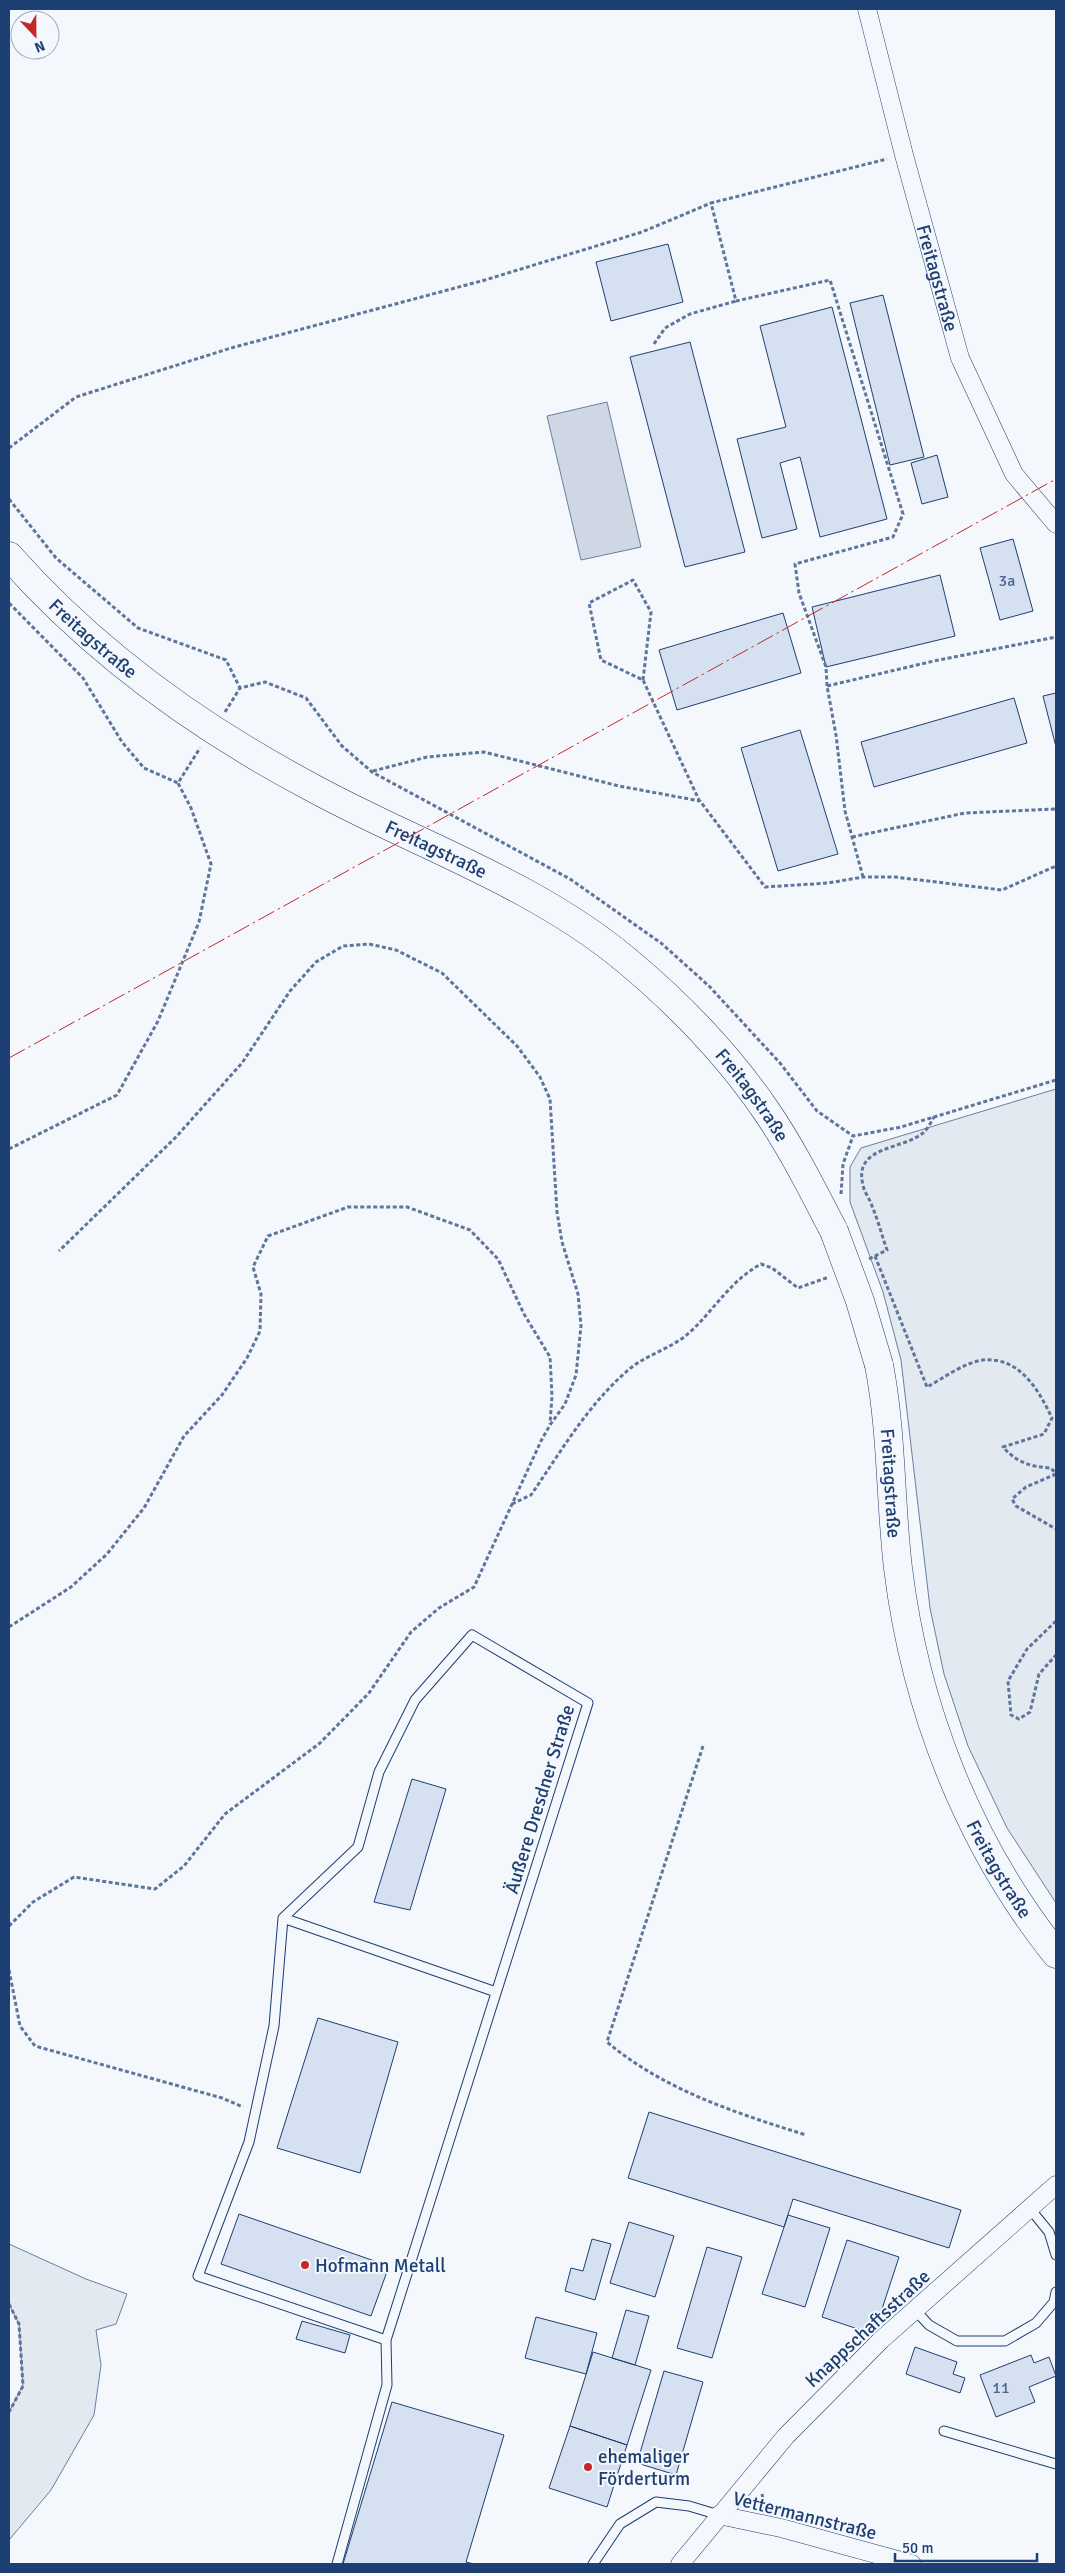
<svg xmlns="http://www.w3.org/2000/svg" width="1065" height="2573" font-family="Signika,sans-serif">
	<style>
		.green { fill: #e3e9f0; stroke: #687fa3 }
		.water { fill: #cfd7e4; stroke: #687fa3 }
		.building { fill: #d5e0f0; stroke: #1d3f73 }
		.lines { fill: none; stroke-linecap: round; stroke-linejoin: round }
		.service-casing { stroke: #1d3f73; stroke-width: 11 }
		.minor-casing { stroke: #1d3f73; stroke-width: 19 }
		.primary-casing { stroke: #1d3f73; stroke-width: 29 }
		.path { stroke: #5e769c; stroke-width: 3; stroke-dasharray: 4 2.5; stroke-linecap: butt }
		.service { stroke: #f4f7fb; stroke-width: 9 }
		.minor { stroke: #f4f7fb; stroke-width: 18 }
		.primary { stroke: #f4f7fb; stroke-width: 28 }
		.primary-bridge-casing { stroke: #1d3f73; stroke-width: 29; stroke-linecap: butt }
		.primary-bridge { stroke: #f4f7fb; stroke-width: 28 }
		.power { stroke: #c62828; stroke-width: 1; stroke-dasharray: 18 4 2.5 4; stroke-linecap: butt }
		.poi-dot { fill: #c62828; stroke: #f4f7fb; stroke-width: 2 }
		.labels { text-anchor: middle; stroke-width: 4; stroke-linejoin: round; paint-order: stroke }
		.number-label { font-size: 16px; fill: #4b6792 }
		.street-label { font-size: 19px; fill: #1d3f73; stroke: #f4f7fb }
		.poi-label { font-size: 19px; fill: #1d3f73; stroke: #f4f7fb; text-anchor: start }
	</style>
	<rect width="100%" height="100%" fill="#f4f7fb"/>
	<!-- green -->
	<path class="green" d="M1056 1089V1903L1007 1828 968 1746 944 1674 930 1608 901 1360 883 1292 850 1202V1167L861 1148Z
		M9 2244 86 2279 127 2294 116 2324 96 2330 101 2365 94 2415 51 2490 9 2540V2412L23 2385 19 2324 9 2304Z"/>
	<!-- water -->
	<path class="water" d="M607 402 641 547 581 560 547 416Z"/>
	<!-- building -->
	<path class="building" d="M668 244 683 302 611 321 596 262Z
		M883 295 924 457 890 465 850 303Z
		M832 307 887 519 820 537 800 457 780 463 797 529 762 538 737 439 786 427 760 326Z
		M690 342 745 552 685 567 630 357Z
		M937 455 948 497 922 504 911 463Z
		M1013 539 1033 611 1000 620 980 548Z
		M940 575 955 636 826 667 812 607Z
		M783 613 801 673 677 710 659 650Z
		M1056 693V747L1043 696Z
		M1014 698 1027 743 874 787 861 742Z
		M800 730 838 854 778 871 741 748Z
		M412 1779 446 1789 410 1910 374 1902Z
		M318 2018 398 2042 360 2173 277 2148Z
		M649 2112 961 2210 949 2248 793 2199 784 2227 628 2178Z
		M239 2214 389 2266 371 2316 221 2264Z
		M788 2215 830 2228 805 2307 762 2294Z
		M629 2222 674 2236 655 2297 610 2283Z
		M592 2239 611 2244 595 2300 565 2291 571 2268 583 2271Z
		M847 2240 899 2257 882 2309 861 2330 822 2317Z
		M707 2247 742 2257 712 2358 677 2348Z
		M626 2310 649 2316 635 2365 612 2358Z
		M536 2317 597 2333 586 2374 525 2358Z
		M302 2321 350 2335 345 2353 296 2339Z
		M915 2347 957 2362 953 2374 965 2378 960 2393 906 2374Z
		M593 2352 651 2370 627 2445 570 2426Z
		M1031 2355 1034 2363 1049 2357 1056 2376 1029 2387 1035 2402 996 2417 980 2375Z
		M664 2371 703 2382 676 2475 637 2463Z
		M392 2402 504 2435 466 2562 474 2564H343Z
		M570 2426 627 2445 607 2507 549 2488Z"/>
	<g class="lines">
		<defs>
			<path id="service" d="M283 1918 496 1992
				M1031 2210 1049 2232 1056 2255
				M915 2310 929 2325 957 2341H1005L1036 2323 1054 2302 1056 2292
				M944 2431 1056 2464
				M337 2564 387 2385 386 2340 588 1703 472 1635 415 1700 379 1772 358 1847 283 1918 274 2026 249 2142 198 2276 386 2340
				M593 2564 620 2524 656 2502 689 2506 719 2515"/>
			<g id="minor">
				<path id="s1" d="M867 9 904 155 960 358 1014 474 1056 524"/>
				<path d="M719 2515 781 2528 912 2564"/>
				<path d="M680 2564 786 2436 881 2340 1056 2185"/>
			</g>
			<g id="primary">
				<path id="s2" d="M9 556C94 652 198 727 311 787 415 844 534 883 626 960 679 1004 729 1056 767 1112 793 1150 813 1191 834 1231"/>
				<path id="s3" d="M879 1365C892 1432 890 1500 898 1568 915 1707 968 1844 1056 1954"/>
			</g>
		</defs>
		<!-- service casing -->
		<use href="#service" class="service-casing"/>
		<!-- minor casing -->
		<use href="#minor" class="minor-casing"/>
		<!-- primary casing -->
		<use href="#primary" class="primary-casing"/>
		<!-- path -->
		<path class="path" d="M654 344 665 328 690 314 736 301
			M9 448 76 397 231 348 485 280 642 232 711 203
			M9 499 56 558 138 628 226 660 240 688
			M9 603 83 678 122 742 144 768 178 783
			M643 680 651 612 633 580 589 603 601 660 643 680 699 800
			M827 686 826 667 799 593 795 564 893 537 903 514 830 280 736 301 711 203 887 159
			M225 712 240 688 265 682 306 698 342 746 372 772 570 879 661 943 709 986 780 1063 817 1111 853 1136 901 1127 1056 1080
			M373 771 427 757 484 752 619 786 700 801 765 887 828 883 863 877H895L1002 890 1056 866
			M852 837 965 813 1056 809
			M863 877 845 811 836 735 827 686 934 661 1056 637
			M9 1149 117 1095 158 1021 199 922 211 864 191 808 178 783 200 748
			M841 1194 843 1164 853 1136
			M875 1256 927 1387C942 1379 965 1362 983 1360 1020 1357 1038 1389 1052 1418L1044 1434 1003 1447C1017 1463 1032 1467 1051 1468L1056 1474
			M869 1259 887 1250C882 1236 878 1220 872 1206 870 1199 864 1192 863 1185 853 1146 902 1150 923 1133 927 1130 931 1122 934 1117
			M1056 1474 1026 1487 1012 1499 1016 1506 1056 1529
			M512 1504 531 1495C560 1453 587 1406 626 1372 644 1355 672 1349 690 1332 715 1309 730 1281 761 1264L772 1268 798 1288 829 1277
			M1056 1621 1027 1649 1008 1681 1011 1715 1019 1719 1030 1712 1039 1674 1056 1655
			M9 1627 71 1587 107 1554 144 1508 184 1436 222 1395 247 1358 260 1331 261 1294 253 1267 268 1236 348 1207H407L470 1230 498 1259 524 1314 550 1357 552 1396 550 1424
			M703 1746 607 2042C664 2090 736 2113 806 2135
			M9 1926 33 1902 74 1877 155 1889 184 1866 225 1814 320 1743 369 1693 411 1632 439 1608 474 1587 541 1441 550 1425 565 1404 576 1375 581 1326 578 1294 562 1242 557 1212 550 1099 540 1077 517 1046 442 973 396 950 369 944 343 946 316 962 290 991 242 1063 176 1137 59 1251
			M9 1970 20 2026 35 2046 222 2098 243 2107
			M9 2304 19 2324 23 2386 9 2412
			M762 2494 765 2507"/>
		<!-- service -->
		<use href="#service" class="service"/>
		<!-- minor -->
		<use href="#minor" class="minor"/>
		<!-- primary -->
		<use href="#primary" class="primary"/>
		<defs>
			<path id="primary-bridge" d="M834 1231 860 1301 879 1365"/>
		</defs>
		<!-- primary-bridge casing -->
		<use href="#primary-bridge" class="primary-bridge-casing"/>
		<!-- primary-bridge -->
		<use href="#primary-bridge" class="primary-bridge"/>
		<!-- power -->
		<path class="power" d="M9 1058 1056 479"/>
	</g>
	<!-- markers -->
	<g class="poi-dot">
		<circle cx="305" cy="2265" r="5"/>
		<circle cx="588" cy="2467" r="5"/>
	</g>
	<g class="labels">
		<!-- number labels -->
		<g class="number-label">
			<text x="1007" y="586">3a</text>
			<text x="1001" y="2393">11</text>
		</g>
		<!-- street labels -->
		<g class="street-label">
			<text dy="7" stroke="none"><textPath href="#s1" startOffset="278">Freitagstraße</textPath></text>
			<text dy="7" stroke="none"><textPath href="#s2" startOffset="118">Freitagstraße</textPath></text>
			<text dy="7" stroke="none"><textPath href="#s2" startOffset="522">Freitagstraße</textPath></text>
			<text dy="7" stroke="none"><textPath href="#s2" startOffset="928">Freitagstraße</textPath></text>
			<text dy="7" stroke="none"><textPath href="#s3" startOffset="119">Freitagstraße</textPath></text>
			<text transform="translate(539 1799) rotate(-73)" y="7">Äußere Dresdner Straße</text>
			<text dy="7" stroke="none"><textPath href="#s3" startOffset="524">Freitagstraße</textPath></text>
			<text transform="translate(867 2328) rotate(-43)" y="7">Knappschaftsstraße</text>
			<text transform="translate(805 2515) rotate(14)" y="7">Vettermannstraße</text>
		</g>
		<!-- poi labels -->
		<g class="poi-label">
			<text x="315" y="2272">Hofmann Metall</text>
			<text x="598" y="2463">ehemaliger<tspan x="598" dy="22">Förderturm</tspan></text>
		</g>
	</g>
	<!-- border -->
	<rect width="1065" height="2573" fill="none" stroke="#1d3f73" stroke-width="20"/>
	<!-- north arrow -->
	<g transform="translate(35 35) rotate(158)"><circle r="24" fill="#f4f7fb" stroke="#9eadc5"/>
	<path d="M0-4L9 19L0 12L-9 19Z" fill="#c62828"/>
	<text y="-8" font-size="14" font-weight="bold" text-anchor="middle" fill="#1d3f73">N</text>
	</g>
	<!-- scale -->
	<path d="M895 2553v8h142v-8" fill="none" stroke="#1d3f73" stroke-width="2.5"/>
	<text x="902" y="2553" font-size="15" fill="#1d3f73" stroke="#f4f7fb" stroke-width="4" paint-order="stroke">50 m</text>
</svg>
